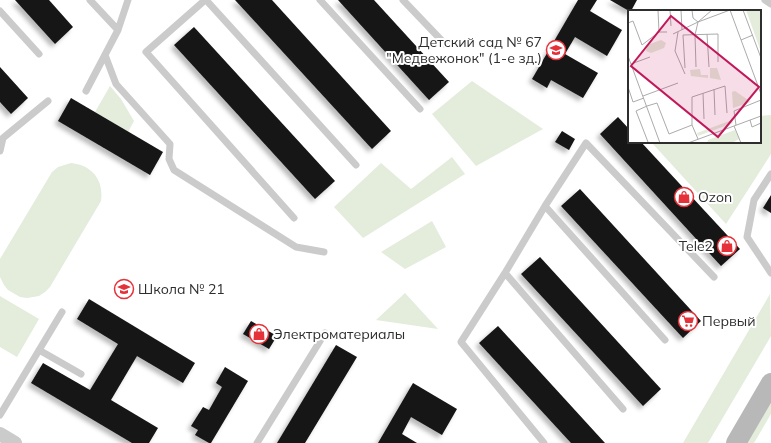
<svg xmlns="http://www.w3.org/2000/svg" width="771" height="443" font-family="Mulish,sans-serif">
	<style>
		.green { fill: #e4ecdc }
		.building { fill: #151515; filter: url(#shadow) }
		.lines { fill: none; stroke-linecap: round; stroke-linejoin: round }
		.lane { stroke: #cbcbcb; stroke-width: 7 }
		.street { stroke: #cbcbcb; stroke-width: 14 }
		.secondary { stroke: #b8b8b8; stroke-width: 20 }
		.labels { text-anchor: middle; stroke-width: 4; stroke-linejoin: round; paint-order: stroke }
		.poi-label { font-size: 14px; fill: #2e2e2e; stroke: #fff; text-anchor: start }
		.inset-road { fill: none; stroke: #ababab; stroke-width: 1 }
		.view { fill: #c2185b; fill-opacity: 0.15; stroke: #c2185b; stroke-width: 2 }
		.inset-edge { fill: none; stroke: #2e2e2e; stroke-width: 2 }
	</style>
	<defs>
		<filter id="shadow"><feDropShadow dx="-3.5" dy="3.5" stdDeviation="2" flood-color="#0004"/></filter>
	</defs>
	<rect width="100%" height="100%" fill="#fff"/>
	<!-- green -->
	<path class="green" d="M472 81 543 129 476 166 432 114Z
		M110 86 121 99 134 121 128 132 95 112Z
		M771 115V154L726 224 652 143V142H760V116Z
		M452 157 465 174 363 238 334 207 381 163 411 189Z
		M71 163C92 165 104 180 101 201L50 287 45 292 39 296 27 298 20 297 8 290 4 285 0 277V259L52 172 58 167Z
		M432 221 446 247 405 269 381 252Z
		M405 293 438 329 376 320Z
		M770 294 771 336 708 443H683Z
		M0 296 39 319 17 357 0 347Z
		M771 400V414L754 443H745Z"/>
	<!-- building -->
	<path class="building" d="M15 0H49L73 27 55 44Z
		M235 0H272L391 131 372 149Z
		M338 0H374L449 82 429 100Z
		M578 0H597L590 11 622 30 607 56 575 37 565 54 598 73 583 98 551 80 547 88 532 79Z
		M610 0H637L631 11H629Z
		M194 27 335 181 315 199 174 45Z
		M0 67 28 98 11 114 0 102Z
		M71 98 163 152 150 175 58 121Z
		M618 117 629 129V142H641L740 249 721 266 600 134Z
		M562 131 575 139 569 150 555 142Z
		M580 189 701 321 683 338 561 206Z
		M771 195V213L763 208Z
		M540 257 661 389 643 406 521 274Z
		M89 299 195 363 183 383 137 356 111 400 158 428 149 443H132L31 383 43 363 90 390 118 344 77 319Z
		M251 321 277 336 269 349 243 334Z
		M498 326 605 443H571L479 343Z
		M336 345 357 357 305 443H277Z
		M225 367 248 381 211 443H209L195 435 198 430 191 426 203 407 209 410 222 387 216 383Z
		M413 383 457 409 442 435 411 417 402 434 417 443H378Z"/>
	<g class="lines">
		<!-- lane -->
		<path class="lane" d="M90 0 118 30
			M205 0 146 52 294 218
			M206 0 356 165
			M320 0 420 109
			M403 0 445 44
			M765 0 771 4
			M0 11 39 54
			M105 55 116 84 170 144 169 159 174 170 296 247 324 252
			M86 91 118 30 128 0
			M0 151 3 138 48 101
			M771 174 754 200 747 237 771 273
			M545 206 665 340
			M505 273 623 409
			M39 350 81 374
			M0 415 62 312
			M257 443 325 333
			M544 443 461 342 505 273 545 206 586 143 714 277"/>
		<!-- street -->
		<path class="street" d="M0 434 15 443"/>
		<!-- secondary -->
		<path class="secondary" d="M736 443 771 383"/>
	</g>
	<!-- icons -->
	<defs>
		<symbol id="school-ring" viewBox="-11 -11 22 22"><circle r="9.5" fill="#fff" stroke="#e53139" stroke-width="1.5"/><path d="M0-5L7-2L0 1L-7-2ZM-4 1L0 2.5L4 1V4Q0 6-4 4Z" fill="#e53139"/></symbol>
		<symbol id="shop-ring" viewBox="-11 -11 22 22"><circle r="9.5" fill="#fff" stroke="#e53139" stroke-width="1.5"/><path d="M-5-2.5h2.3a2.7 3.5 0 0 1 5.4 0H5L5.5 6h-11ZM-1.5-2.5h3a1.5 2.3 0 0 0-3 0Z" fill="#e53139"/></symbol>
		<symbol id="supermarket-ring" viewBox="-11 -11 22 22"><circle r="9.5" fill="#fff" stroke="#e53139" stroke-width="1.5"/><path d="M-6-5.5h2.5l.6 2H6L4.5 2H-2.5L-4.4-4H-6ZM-1.5 3.2a1.3 1.3 0 1 0 .1 0ZM3 3.2a1.3 1.3 0 1 0 .1 0Z" fill="#e53139"/></symbol>
	</defs>
	<g fill-rule="evenodd">
		<use href="#school-ring" x="545" y="39" width="22" height="22"/>
		<use href="#shop-ring" x="673" y="186" width="22" height="22"/>
		<use href="#shop-ring" x="716" y="235" width="22" height="22"/>
		<use href="#school-ring" x="113" y="278" width="22" height="22"/>
		<use href="#supermarket-ring" x="677" y="310" width="22" height="22"/>
		<use href="#shop-ring" x="248" y="323" width="22" height="22"/>
	</g>
	<g class="labels">
		<!-- poi labels -->
		<g class="poi-label">
			<text x="542" y="47" text-anchor="end">Детский сад № 67<tspan x="542" dy="16">"Медвежонок" (1-е зд.)</tspan></text>
			<text x="698" y="202">Ozon</text>
			<text x="713" y="251" text-anchor="end">Tele2</text>
			<text x="138" y="294">Школа № 21</text>
			<text x="702" y="326">Первый</text>
			<text x="273" y="339">Электроматериалы</text>
		</g>
	</g>
	<!-- overview -->
	<g transform="translate(628 10)">
		<rect width="133" height="133" fill="#fff"/>
		<path d="M118 0H133V42ZM33 30 38 33 36 38 23 43 18 41 19 35ZM82 58H89L93 70 82 68ZM72 59 73 65H80V68L63 66 62 60ZM107 81 123 92 105 98 104 82ZM104 110 105 113 70 126 69 123ZM107 120 111 129 104 133H79L80 130Z" fill="#e4ecdc"/>
		<path class="inset-road" d="M30 0 31 22M42 0 43 16M53 0 54 20M64 0 65 8 70 12M102 0 133 84M115 0 133 48M70 12 102 0M0 13 5 11 14 35 31 22H39M50 22 47 41 57 64M45 24 70 12 84 0M79 24 81 57M113 30 125 25M0 46 32 133M3 54 22 47M68 57 67 25 70 12M57 58 55 25 90 24V52M0 77 5 92 16 88M86 79 87 105M75 83 76 109M15 86 50 73M122 110 124 117 133 113M108 115 106 101 133 90M106 116 113 133M70 129 64 115V87L97 76 99 103M18 133 20 132 8 101 19 96 29 93 41 124 64 115M60 133 133 106"/>
		<path class="view" d="M43 6 131 77 90 127 3 56Z"/>
		<rect width="133" height="133" class="inset-edge"/>
	</g>
</svg>
